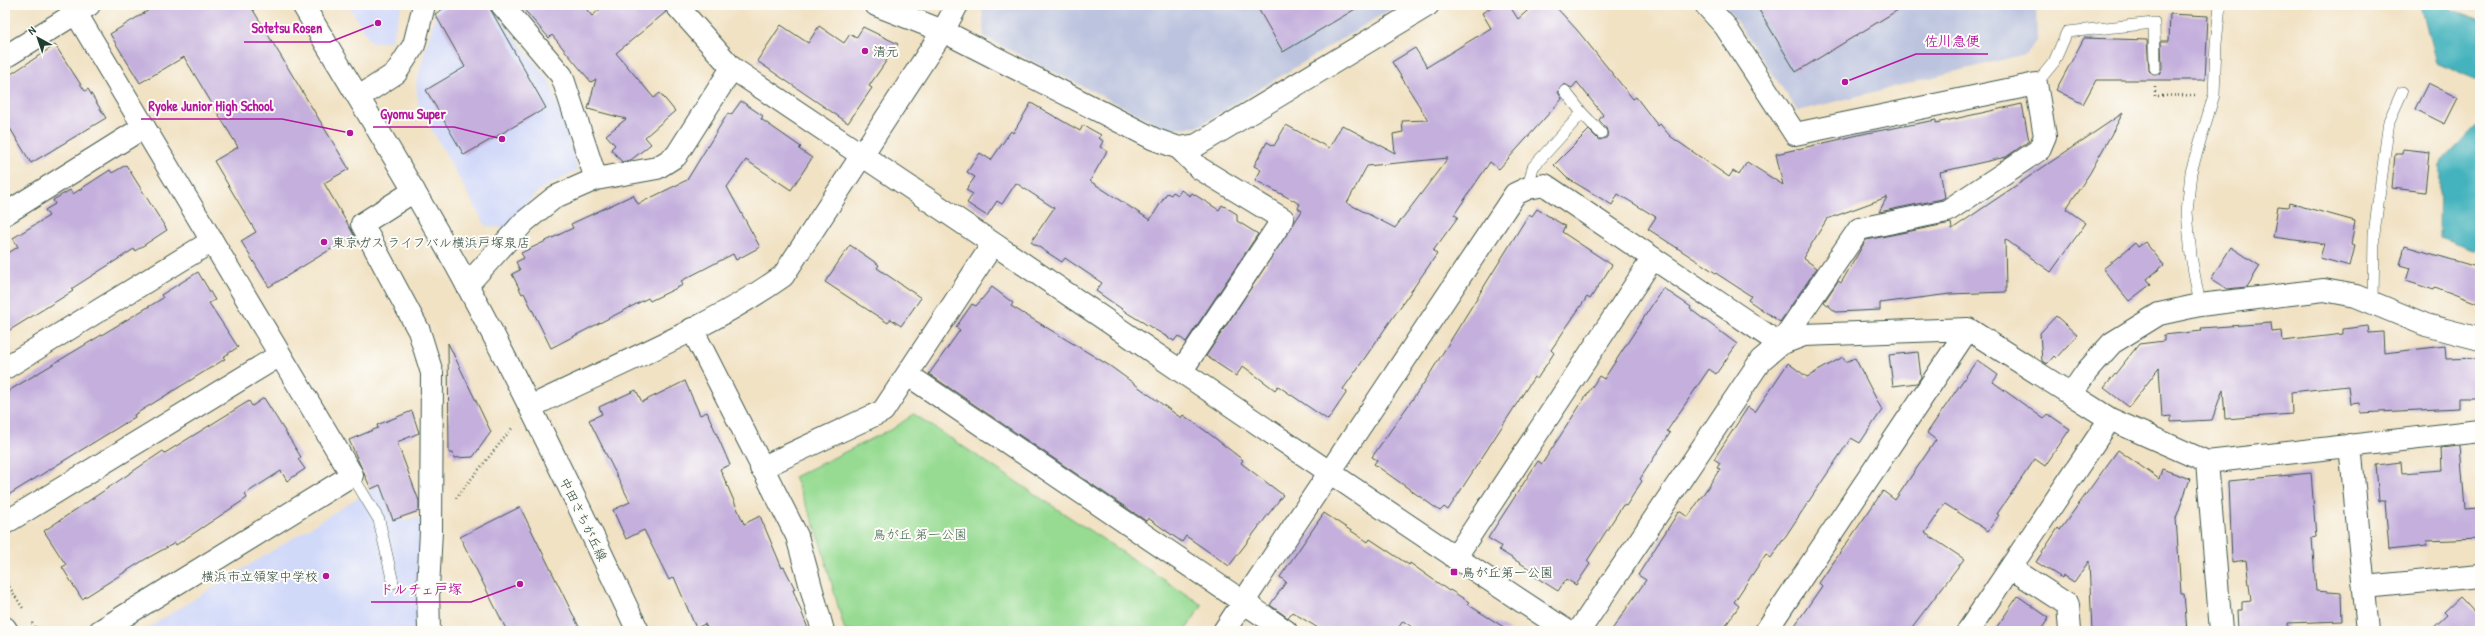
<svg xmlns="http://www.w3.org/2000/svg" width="2485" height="636" font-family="'Patrick Hand','Klee One',sans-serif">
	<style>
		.built { fill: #d1d9f9 }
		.industrial { fill: #bbc3de }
		.green { fill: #97db93; stroke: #5b8c64 }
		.water { fill: #44b3bd; stroke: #327878 }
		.building { fill: #c5b0dd; fill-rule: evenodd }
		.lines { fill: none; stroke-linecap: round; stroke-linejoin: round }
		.service-casing { stroke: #3e564a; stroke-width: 12 }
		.minor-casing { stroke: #3e564a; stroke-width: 24 }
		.tertiary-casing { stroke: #3e564a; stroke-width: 24 }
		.path { stroke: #3e564a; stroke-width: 2.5; stroke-dasharray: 1 3; stroke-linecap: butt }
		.service { stroke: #fff; stroke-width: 11 }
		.minor { stroke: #fff; stroke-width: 22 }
		.tertiary { stroke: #fff; stroke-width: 22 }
		.poi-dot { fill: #b5179e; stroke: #fdfcf7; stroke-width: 1.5 }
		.labels { text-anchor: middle; stroke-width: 4; stroke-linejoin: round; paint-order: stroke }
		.poi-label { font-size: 13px; fill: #1f3d34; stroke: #fdfcf7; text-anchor: start }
		.street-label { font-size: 13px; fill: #1f3d34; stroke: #fdfcf7 }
		.park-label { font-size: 13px; fill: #3d644c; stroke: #fdfcf7 }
		.leader { fill: none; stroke: #b5179e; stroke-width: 1.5 }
		.callout-dot { fill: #b5179e; stroke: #fdfcf7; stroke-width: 1.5 }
		.callout-label { font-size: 14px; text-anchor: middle; font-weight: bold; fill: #b5179e; stroke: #fdfcf7; stroke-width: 4; stroke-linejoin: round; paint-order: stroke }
	</style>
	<rect width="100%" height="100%" fill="#fdfcf7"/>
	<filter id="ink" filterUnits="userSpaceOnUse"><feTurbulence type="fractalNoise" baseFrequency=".025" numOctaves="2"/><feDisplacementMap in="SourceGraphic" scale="8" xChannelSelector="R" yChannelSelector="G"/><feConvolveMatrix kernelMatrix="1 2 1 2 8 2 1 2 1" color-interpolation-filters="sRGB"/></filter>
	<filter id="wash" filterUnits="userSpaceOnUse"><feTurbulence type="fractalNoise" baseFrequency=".012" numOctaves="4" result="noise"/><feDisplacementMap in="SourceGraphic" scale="16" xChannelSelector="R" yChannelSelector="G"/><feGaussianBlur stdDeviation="0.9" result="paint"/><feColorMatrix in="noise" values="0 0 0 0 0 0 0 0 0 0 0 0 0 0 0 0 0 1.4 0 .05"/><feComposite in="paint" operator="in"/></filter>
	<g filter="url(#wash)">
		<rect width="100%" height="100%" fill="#f1e2c4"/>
		<!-- built -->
		<path class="built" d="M348 5H402L391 41 371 43Z
			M438 5H482L493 10 550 82 578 170 539 190 505 228 486 226 419 107 416 83Z
			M380 484 403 521 415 517 422 521 418 631H143Z"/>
		<!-- industrial -->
		<path class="industrial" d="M982 5H1398L1197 127 1166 128 984 37Z
			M1725 5H2036L2037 41 2025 54 1798 111Z"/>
		<!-- green -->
		<path class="green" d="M914 414 1202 605 1185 631H845L817 531 794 477 894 428Z"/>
		<!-- water -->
		<path class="water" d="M2421 5H2444L2480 20V81L2436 63Z
			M2480 122V251L2439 237 2440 164Z"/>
		<g id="blocks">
			<!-- building -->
			<path class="building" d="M157 5H250L349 169 324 183 354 235 269 287 241 241 256 232 214 161 238 147 184 57 140 83 110 34Z
				M449 5H488L546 108 464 155 426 90 465 67 435 14Z
				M520 5H583L592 16 605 5H664L666 12 616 53 654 98 660 93 675 111 645 137 651 144 631 160 622 162 611 149 615 145 606 135 626 119 588 109 596 79 591 82 552 35 549 38Z
				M1256 5H1362L1283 52Z
				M1495 5H1509L1518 19 1534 5H1554L1577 30 1633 99 1636 97 1658 126 1660 124 1670 136 1729 177 1733 171 1739 175 1747 162 1783 185 1776 154 1867 133 1936 120V123L2022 104 2029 141 2006 157 1940 172 1945 197 1942 199 1879 212 1887 197 1827 219 1803 258 1817 268 1780 322 1748 300 1751 296 1648 229 1656 217 1618 194 1612 205 1567 178 1554 165 1589 130 1599 140 1606 138 1608 135 1606 128 1599 120 1603 115 1577 82 1572 88 1564 84 1558 92 1562 99 1499 169 1490 162 1454 215 1458 217 1433 251 1437 254 1346 385 1343 389 1347 392 1328 420 1278 386 1275 390 1243 366 1236 376 1206 356 1302 211 1298 208 1300 204 1255 180 1261 170 1254 166 1267 142 1274 146 1286 125 1329 148 1342 125 1395 153 1393 134 1403 132 1402 121 1428 120 1392 62 1415 48 1427 67 1491 28 1482 13ZM1448 158 1395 228 1347 203 1367 166Z
				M1756 5H1906L1796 72Z
				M2170 14 2208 16 2205 80H2096L2083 104 2056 90 2084 38 2147 40 2149 71 2155 75 2159 74 2162 68 2161 41H2169Z
				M781 25 808 43 819 26 844 43 850 34 856 38 863 27 898 44 869 86 872 88 848 123 757 61Z
				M55 45 85 91 88 89 106 118 31 163 5 120V78Z
				M2428 83 2458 98 2445 124 2415 109Z
				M741 101 763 116 761 119 801 147 799 149 812 158 791 190 746 160 727 187 760 247 736 260 733 254 681 281 683 285 650 301 648 298 551 348 524 293 522 294 512 274 520 270 516 262 524 258 521 253 573 228 571 224 633 195 638 204 687 180 728 113 731 115Z
				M1031 103 1080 131 1083 125 1101 135 1099 138 1103 141 1100 147 1107 151 1090 181 1150 220 1167 193 1171 195 1173 192 1178 195 1181 190 1190 196 1192 193 1219 210 1222 205 1237 214V221L1258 234 1186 342 1178 336 1174 341 1129 314 1096 291 1102 283 1065 258 1062 262 1031 242 1054 208 1016 183 1002 204 997 201 987 216 967 203 973 194 966 190 975 177 967 172 980 153 991 160 1011 131 1013 133Z
				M2123 113 2090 173 2066 209 2086 223 2051 272 2005 239 2006 292 1950 294 1880 303V310L1836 312 1824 302 1838 281 1841 283 1866 240 1951 223 1952 229Z
				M2403 149 2429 152 2425 192 2392 188 2395 154H2402Z
				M126 165 167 230 135 251 134 249 71 289 73 291 5 333V255L18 247 13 238 49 216 45 210 55 204 53 200 70 190 73 194 110 170 112 173Z
				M2289 203 2355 221 2351 245 2355 246 2350 266 2320 258 2324 244 2273 237 2278 206 2288 207Z
				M1537 209 1565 226 1562 232 1612 265 1590 299 1587 297 1551 350 1554 353 1537 379 1534 377 1448 510 1444 507 1440 511 1374 464 1377 460 1372 457 1426 380 1529 214 1532 216Z
				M2145 242 2164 265 2147 279 2151 284 2129 301 2103 269 2135 243 2138 247Z
				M850 245 879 265 877 268 921 298 901 326 891 319 888 323 825 282Z
				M2405 246 2480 268V304L2435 287 2434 290 2406 281 2410 268 2400 265Z
				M2231 247 2260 266 2247 287 2227 289 2211 279Z
				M198 272 215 300 209 303 238 347 223 357 225 359 134 415 135 417 5 497V393L163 298 161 295Z
				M992 287 1013 303 1011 306 1110 366 1181 418 1183 415 1207 432 1243 460 1241 463 1283 495 1229 566 1186 536 1182 542 1148 518 1146 521 929 374 960 330 956 327 972 304 976 306Z
				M1663 288 1691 307 1690 309 1737 344 1716 374 1709 369 1667 431 1670 433 1640 479 1642 481 1626 506 1623 505 1587 561 1590 564 1576 585 1566 579 1558 591 1534 576 1536 573 1499 550 1501 546 1488 538 1538 461 1542 464 1599 376 1604 379Z
				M2056 316 2077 335 2056 358 2054 356 2047 364 2042 361 2040 333Z
				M2271 323 2272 332 2282 331 2283 341 2343 334V329L2368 326 2369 333 2383 332 2384 353 2445 346 2446 359 2480 358V398H2458V408L2360 413 2359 403 2350 404 2348 386 2291 392 2292 414 2225 419 2223 389 2212 420 2171 422V416L2162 417 2159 368 2129 407 2104 388 2139 344 2164 341V335L2202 331 2201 328Z
				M448 343 491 432 473 457 454 458 453 453H449Z
				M1918 352 1921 377 1917 383 1893 386 1889 355Z
				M1843 357 1846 362 1855 358 1882 410 1860 443 1851 438 1771 558 1766 554 1734 602 1739 606 1722 631H1611L1646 580 1638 575 1679 511 1688 517 1720 469 1717 468 1720 463 1714 459 1748 407 1755 412 1788 363 1807 377Z
				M1977 360 1998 375 1993 382 2044 419 2048 414 2070 429 2045 466 2035 459 1997 514 1999 515 1988 531 1945 504 1925 533 1964 559 1909 631H1791L1822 586 1819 583 1883 491 1895 500 1936 440 1927 433Z
				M685 381 700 415 707 412 730 465 720 469 744 524 760 516 782 568 784 567 795 589 793 590 809 631H708L705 624 696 628 674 577 669 580 644 530 626 539 613 510 630 502 589 420 602 414 599 407 636 390 642 402Z
				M264 398 301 457 298 459 305 469 287 481 281 471 245 494 247 498 176 545 175 543 144 560 82 599 62 567 66 565 44 531 163 451 165 453 249 401 252 406Z
				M412 411 419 433 397 442 419 501V511L393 520 380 485 371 489 349 440 378 428 377 425Z
				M2460 446 2465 509 2480 508V539L2426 541 2427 546 2389 550 2385 501H2379L2376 465 2401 462 2402 473 2442 470 2441 448Z
				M2118 450 2159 479 2162 469 2190 479 2176 518 2181 594H2184L2187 631H2092L2089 561 2074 582 2063 575 2062 578 2036 562 2058 528 2060 530Z
				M2311 473 2316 537 2312 538 2316 591 2341 593 2342 621 2288 623V630L2238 631 2237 610H2242V602L2251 601 2246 560 2232 562 2229 481Z
				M520 507 581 631H507L460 537Z
				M1324 513 1368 542 1370 539 1409 565 1410 563 1449 591 1450 590 1469 602 1467 604 1510 631H1418L1403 621 1396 631H1323L1292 612 1288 618 1270 605 1286 582 1280 577Z
				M2018 596 2049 618 2040 631H1994Z
				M2460 597 2480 618V631H2430L2447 615 2444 612Z"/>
		</g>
	</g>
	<g filter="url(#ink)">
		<use href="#blocks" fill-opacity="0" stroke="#3e564a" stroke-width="1"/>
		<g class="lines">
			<defs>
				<path id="service" d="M2036 84 2054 62 2067 32 2154 23 2155 68
					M1582 113 1601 133
					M1528 188 1533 167 1582 113 1565 91
					M2373 302 2374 234 2389 121 2402 92
					M2200 305 2191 256 2187 212 2191 172 2214 95 2216 44 2220 5
					M352 475 379 520 393 583"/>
				<path id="minor" d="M502 5 562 76 596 179
					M676 5 732 68 863 156
					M943 31 957 5
					M5 57 89 5
					M1179 148 1199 168 1283 219 1182 370
					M414 191 362 224 419 331 432 373 431 531 428 589 429 631
					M5 214 144 127
					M467 285 524 222 555 197 596 179 657 168 676 156 732 68
					M692 329 797 536 823 631
					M5 368 212 241
					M908 375 1286 631
					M2071 394 2087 371 2112 343 2159 314 2200 305 2324 290 2356 296 2426 325 2480 339
					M2350 445 2368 631
					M2207 462 2221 631
					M761 468 883 411 993 244
					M5 523 280 355
					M1455 558 1653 258
					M2011 568 2068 605 2070 631
					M2364 587 2480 576
					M5 628 7 631
					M1224 631 1515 194 1528 188 1545 185 1780 344 1804 335 1968 329 2110 419 2207 462 2480 431
					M1579 631 1761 360 1780 344 1859 229 1947 211 2039 150 2045 136 2036 84 1795 134 1725 26 1706 5
					M1766 631 1968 329
					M1968 631 2110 419"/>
				<path id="tertiary" d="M71 5 352 475 100 631
					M303 5C358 98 416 190 467 285 528 399 583 515 638 631
					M876 5 943 31 1154 139 1179 148 1197 145 1428 5
					M359 97 396 73 414 45 424 5
					M863 156C1099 313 1330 476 1567 631
					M530 407C612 367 710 328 783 276L943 31"/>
			</defs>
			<!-- service casing -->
			<use href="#service" class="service-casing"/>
			<!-- minor casing -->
			<use href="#minor" class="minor-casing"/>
			<!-- tertiary casing -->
			<use href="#tertiary" class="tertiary-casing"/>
			<!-- path -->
			<path class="path" d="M2155 87V96L2195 95
				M456 498 513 427
				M5 580 24 610
				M32 623 37 631"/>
			<!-- service -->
			<use href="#service" class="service"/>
			<!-- minor -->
			<use href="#minor" class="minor"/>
			<!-- tertiary -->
			<use href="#tertiary" class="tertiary"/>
		</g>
	</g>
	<!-- markers -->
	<g class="poi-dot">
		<circle cx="865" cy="51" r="4"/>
		<circle cx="324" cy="242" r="4"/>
		<rect x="1450" y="568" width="8" height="8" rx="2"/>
		<circle cx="326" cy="576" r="4"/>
	</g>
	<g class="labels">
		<!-- poi labels -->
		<g class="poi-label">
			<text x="873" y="56">清元</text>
			<text x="332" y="247">東京ガス ライフバル横浜戸塚泉店</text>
			<text x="1462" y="577">鳥が丘第一公園</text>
			<text x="318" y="581" text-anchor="end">横浜市立領家中学校</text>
		</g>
		<!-- street labels -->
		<g class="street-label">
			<text transform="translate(584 519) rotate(64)" y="5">中田さちが丘線</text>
		</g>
		<!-- park labels -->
		<g class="park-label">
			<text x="920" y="539">鳥が丘 第一公園</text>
		</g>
	</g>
	<!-- callouts -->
	<path class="leader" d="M378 23L330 42H244M1845 82L1916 54H1988M350 133L282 119H141M502 139L454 127H373M520 584L471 602H371"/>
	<g class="callout-dot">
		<circle cx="378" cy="23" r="4"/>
		<circle cx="1845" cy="82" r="4"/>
		<circle cx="350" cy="133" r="4"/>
		<circle cx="502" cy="139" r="4"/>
		<circle cx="520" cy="584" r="4"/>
	</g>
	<g class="callout-label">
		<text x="287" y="33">Sotetsu Rosen</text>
		<text x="1952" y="46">佐川急便</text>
		<text x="211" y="111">Ryoke Junior High School</text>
		<text x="413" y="119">Gyomu Super</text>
		<text x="421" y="594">ドルチェ戸塚</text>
	</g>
	<!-- margin -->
	<rect width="2485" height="636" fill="none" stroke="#fdfcf7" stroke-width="20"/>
	<!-- north arrow -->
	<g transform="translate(38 38) rotate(320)" stroke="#fdfcf7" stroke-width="3" paint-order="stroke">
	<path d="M0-3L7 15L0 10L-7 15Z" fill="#1f3d34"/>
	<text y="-6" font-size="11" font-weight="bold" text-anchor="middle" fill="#1f3d34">N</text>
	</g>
</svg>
